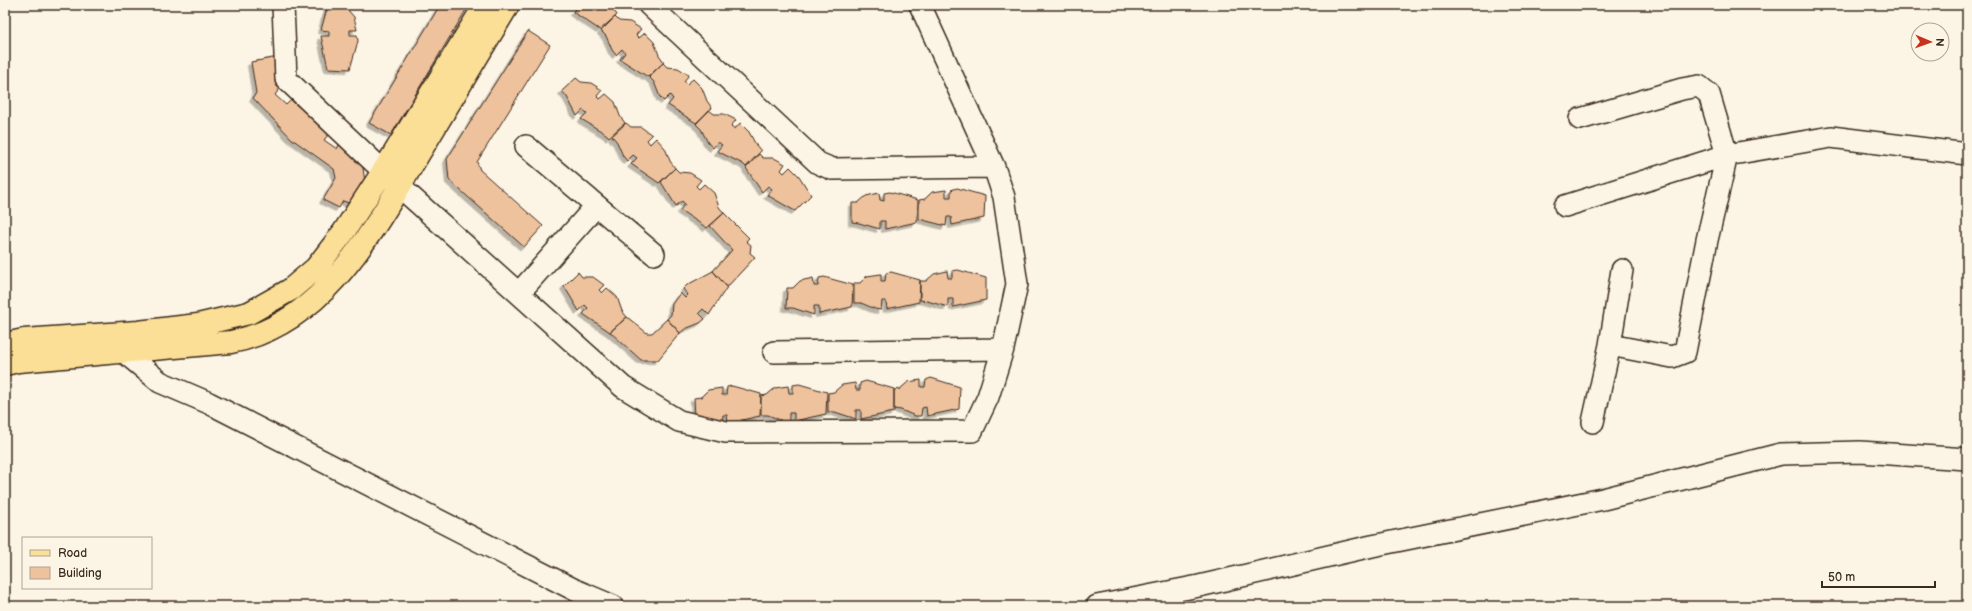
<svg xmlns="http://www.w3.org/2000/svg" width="1972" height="611" font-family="'Balsamiq Sans',sans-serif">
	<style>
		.building { fill: #eec29d; stroke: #3b2a1e; filter: url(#shadow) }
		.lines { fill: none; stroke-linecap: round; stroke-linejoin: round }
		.minor-casing { stroke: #3b2a1e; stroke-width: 24 }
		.major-casing { stroke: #3b2a1e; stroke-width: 25 }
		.minor { stroke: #fcf5e5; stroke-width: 21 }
		.major { stroke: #fbdf96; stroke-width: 22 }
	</style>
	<defs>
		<filter id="shadow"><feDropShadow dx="-3.5" dy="3.5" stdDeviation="0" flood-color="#0004"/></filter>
	</defs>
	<rect width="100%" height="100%" fill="#fcf5e5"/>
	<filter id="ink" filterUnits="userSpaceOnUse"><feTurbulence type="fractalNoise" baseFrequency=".025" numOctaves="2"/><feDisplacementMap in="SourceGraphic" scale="8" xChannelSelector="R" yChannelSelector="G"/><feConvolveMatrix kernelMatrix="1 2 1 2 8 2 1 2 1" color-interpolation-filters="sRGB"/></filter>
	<g filter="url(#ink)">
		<!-- building -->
		<path class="building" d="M328 5H347V9L354 17 357 30H350V35H357L358 41 350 69 328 68 321 36H329V31L321 30Z
			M440 5H469L391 135 369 123Z
			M577 5H610L617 15 600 30 573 12 578 6Z
			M615 17 619 21 630 22 641 29 636 35 639 38 645 33 654 42 659 55 664 62 648 77 620 59 625 53 622 49 616 55 612 50 606 36 601 31Z
			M528 31 550 45 477 162 480 170 543 226 524 247 449 180 447 159Z
			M278 57 283 84 275 95 286 105 291 100 329 134 324 140 337 149 340 143 362 161 365 182 352 204 343 201 339 208 323 200 336 178 334 169 292 139 253 98 256 93 251 62Z
			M663 63 667 67 678 68 689 75 684 81 687 84 693 79 702 88 707 101 712 108 696 123 668 105 673 99 670 95 664 101 660 97 654 82 649 77Z
			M576 78 581 82 591 83 602 90 597 96 600 99 606 94 615 102 620 116 625 123 609 137 606 134 581 119 587 113 583 110 577 116 567 97 562 91Z
			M709 110 714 114H724L736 120 731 126 735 129 740 123 749 132 756 145 761 151 746 167 743 164 717 151 722 145 718 142 713 148 708 143 701 129 696 124Z
			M626 123 631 127H641L652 135 647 140 650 144 656 138 665 148 670 161 675 168 659 183 631 164 637 158 633 155 627 161 623 156 617 142 612 136Z
			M759 154 763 158H774L785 164 781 170 784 173 790 167 799 176 811 195 795 211 767 195 772 189 768 186 762 192 746 168Z
			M675 168 679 172 690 173 701 180 696 186 699 189 704 184 714 193 719 207 724 213 707 228 680 210 685 204 682 201 676 206 661 182Z
			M957 188 985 196 984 218 952 225 951 217H947L946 226 919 219V200L925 199 932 192 946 190V197H951V190Z
			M890 192 918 200 917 222 885 229V221H880V229L859 223 852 222V203H858L866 196 879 193 880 200 884 201V193Z
			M724 213 749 238 746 241 751 245 750 253 755 257 727 287 713 271 732 250 710 226Z
			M958 270 986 278V300L953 307V299H948V307L927 301 920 300V281H926L934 274 947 271 948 278H952V271Z
			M713 271 727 287 709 315 703 309 699 313 705 319 700 323 685 329 680 333 667 319 671 315 672 304 680 293 685 298 688 295 683 289 687 285Z
			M578 272 582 277H593L604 285 599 290 602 293 607 288 617 297 622 311 627 317 610 332 583 314 588 308 585 305 579 311 564 286Z
			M891 272 920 280 919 302 887 309 886 301H882L881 310 875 309 861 303H854V283H860L867 276 881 274V281H885L886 273Z
			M824 277 853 285 852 307 819 314V306H814V315L793 308H786L787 288H793L800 281 813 278 814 286H818L819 278Z
			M627 317 647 333H652L667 319 680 333 658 360H641L610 332Z
			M931 378 960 387 959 409 927 416 926 407 922 408 921 416H915L901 410 894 409V390L900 389 908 382 921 380V387H925L926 380Z
			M866 381 894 389V412L861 419V410H856V419L835 412H828V393L834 392 842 385 855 383 856 390H860V383Z
			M799 384 827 392 826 414 794 421V413H789V422L783 421 768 415H761V396L767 395 775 388 788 386 789 393H793V385Z
			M732 386 761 394 760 416 728 423 727 415H723L722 424 695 417 694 398 701 397 708 390 722 388V395H726L727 387Z"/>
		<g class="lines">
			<defs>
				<path id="minor" d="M283 5 286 79 399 186 623 387 679 421 726 432 972 431 988 397 1003 349 1017 284 1004 197 994 167 920 5
					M649 5 818 163 832 169 994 167
					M1580 119 1682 89 1699 86 1709 94 1727 155 1831 137 1967 154
					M526 146 654 254
					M1565 206 1727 155 1707 240 1685 352 1672 357 1610 345 1622 270
					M519 293 596 206
					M120 340 124 352 160 382 209 403 575 590 613 606
					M774 352 1003 349
					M1593 422 1610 345
					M1097 606 1199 586 1372 546 1603 499 1781 454 1860 452 1967 459"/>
				<path id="major" d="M5 344 24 340 138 332 198 325 249 313 290 290 316 268 343 233 384 170 485 5
					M5 364 18 361 231 342C329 323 377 222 424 145 452 98 480 52 508 5"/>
			</defs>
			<!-- minor casing -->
			<use href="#minor" class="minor-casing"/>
			<!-- major casing -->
			<use href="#major" class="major-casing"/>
			<!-- minor -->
			<use href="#minor" class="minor"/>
			<!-- major -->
			<use href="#major" class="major"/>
		</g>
	</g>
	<!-- margin -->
	<rect width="1972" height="611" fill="none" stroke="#fcf5e5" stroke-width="20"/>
	<rect x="10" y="10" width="1952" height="591" fill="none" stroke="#3b2a1e" stroke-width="1.5" filter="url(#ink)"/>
	<!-- legend -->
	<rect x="22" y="537" width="130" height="52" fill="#fcf5e5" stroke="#afa495"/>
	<rect x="30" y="550" width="20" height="6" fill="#fbdf96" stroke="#afa495"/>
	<text x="58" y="557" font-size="12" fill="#3b2a1e">Road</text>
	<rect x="30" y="567" width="20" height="12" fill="#eec29d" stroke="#afa495"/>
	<text x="58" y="577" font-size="12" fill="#3b2a1e">Building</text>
	<!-- north arrow -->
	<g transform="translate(1930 42) rotate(92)"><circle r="19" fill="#fcf5e5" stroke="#afa495"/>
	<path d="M0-3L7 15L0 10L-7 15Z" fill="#c8321e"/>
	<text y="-6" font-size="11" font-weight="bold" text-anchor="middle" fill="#3b2a1e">N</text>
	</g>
	<!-- scale -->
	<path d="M1822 581v6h113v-6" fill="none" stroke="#3b2a1e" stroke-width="2"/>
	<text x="1828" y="581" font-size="12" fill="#3b2a1e" stroke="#fcf5e5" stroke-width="3" paint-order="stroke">50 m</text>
</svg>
